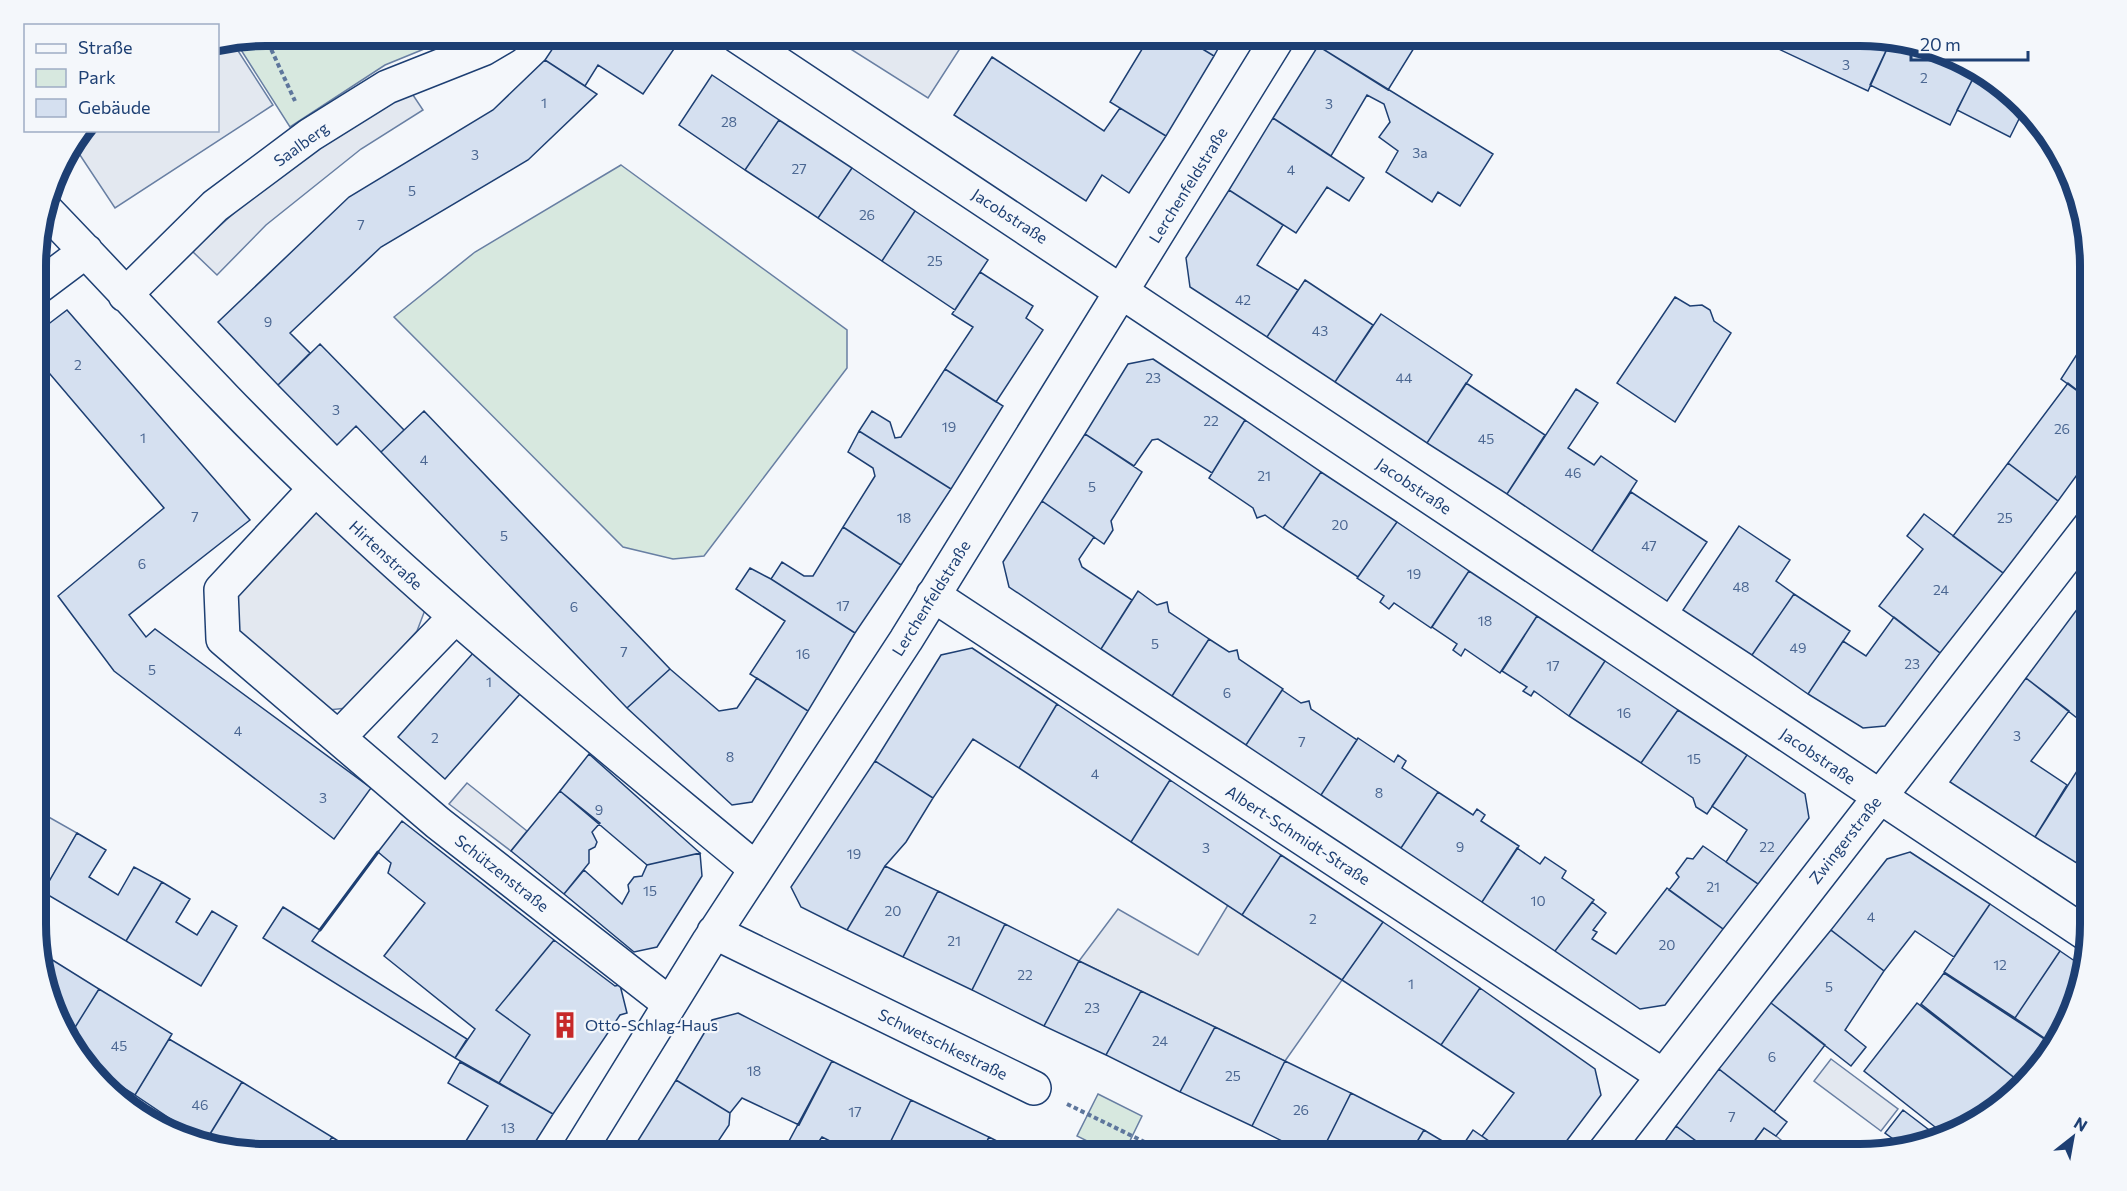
<svg xmlns="http://www.w3.org/2000/svg" width="2127" height="1191" font-family="Commissioner,sans-serif">
	<style>
		.green { fill: #d7e8df; stroke: #687fa3; stroke-width: 1.5 }
		.parking { fill: #e3e8f0; stroke: #687fa3; stroke-width: 1.5 }
		.building { fill: #d5e0f0; stroke: #1d3f73; stroke-width: 1.5 }
		.lines { fill: none; stroke-linecap: round; stroke-linejoin: round }
		.minor-casing { stroke: #1d3f73; stroke-width: 36 }
		.path { stroke: #5e769c; stroke-width: 4; stroke-dasharray: 4.5 3; stroke-linecap: butt }
		.minor { stroke: #f4f7fb; stroke-width: 33 }
		.wall { stroke: #1d3f73; stroke-width: 3 }
		.labels { text-anchor: middle; stroke-width: 4.5; stroke-linejoin: round; paint-order: stroke }
		.number-label { font-size: 14px; fill: #4b6792 }
		.street-label { font-size: 16px; fill: #1d3f73; stroke: #f4f7fb }
		.poi-label { font-size: 16px; fill: #1d3f73; stroke: #f4f7fb; text-anchor: start }
		.rim { fill: none; stroke: #1d3f73; stroke-width: 8 }
	</style>
	<rect width="100%" height="100%" fill="#f4f7fb"/>
	<!-- green -->
	<path class="green" d="M266 36H456L385 65 290 127 236 42Z
		M621 165 847 330V368L704 556 673 559 623 547 394 317 475 252Z
		M1098 1094 1142 1116 1123 1155H1115L1077 1136Z"/>
	<!-- parking -->
	<path class="parking" d="M830 36H968L928 98Z
		M233 43 273 105 115 208 74 146 86 131 218 130V46Z
		M409 89 423 110 361 149 266 225 217 275 192 251 245 203 342 129Z
		M320 503 425 610 417 631 347 708 319 711 228 632 227 596Z
		M467 783 527 831 511 851 449 804Z
		M38 811 77 833 38 901Z
		M1228 905 1342 980 1285 1061 1079 961 1118 909 1198 955Z
		M1831 1059 1898 1109 1881 1131 1814 1081Z
		M1764 1128 1776 1136 1800 1155H1744Z"/>
	<!-- building -->
	<path class="building" d="M561 36H661L676 46 643 94 598 65 585 86 545 60Z
		M1150 36H1181L1214 56 1166 136 1110 102Z
		M1181 36H1225L1214 56Z
		M1324 36H1394L1414 48 1388 90 1318 46Z
		M1752 36H1774L1770 45Z
		M1774 36H1861L1891 40 1868 91 1770 45Z
		M1891 40 1921 44 1977 70 1950 125 1870 85Z
		M1318 46 1493 154 1460 206 1438 192 1432 202 1386 172 1398 151 1379 137 1390 122 1384 104 1367 95 1331 156 1273 118Z
		M992 57 1104 131 1120 108 1166 136 1129 193 1102 175 1086 201 954 115Z
		M545 60 597 94 528 160 381 247 290 333 310 353 278 385 218 322 349 197 493 110Z
		M1978 69 2023 111 2010 137 1957 110Z
		M712 75 779 120 745 170 679 125Z
		M1273 118 1364 178 1349 201 1327 187 1296 233 1229 190Z
		M779 120 852 168 818 218 745 170Z
		M852 168 915 211 882 261 818 218Z
		M1229 190 1283 225 1257 265 1298 290 1267 337 1190 287 1186 258Z
		M2081 204 2090 251V292H2087L2076 205Z
		M915 211 988 260 955 310 882 261Z
		M980 272 1033 306 1026 318 1043 330 996 402 945 369 973 327 952 314Z
		M1305 280 1373 325 1335 382 1267 337Z
		M1675 297 1690 306 1702 305 1710 310 1714 321 1731 333 1675 422 1617 383Z
		M67 310 250 520 129 615 146 637 155 629 371 788 334 839 114 671 58 596 164 508 50 374 38 383V332Z
		M1381 314 1472 375 1427 443 1335 382Z
		M2090 334V400L2061 379Z
		M320 344 404 430 381 452 356 426 337 445 278 385Z
		M1153 359 1245 420 1212 473 1158 439 1152 440 1134 466 1085 434 1128 364Z
		M945 369 1003 406 951 489 859 431 872 411 890 422 895 438 901 437Z
		M1466 383 1545 435 1507 494 1427 443Z
		M2068 383 2090 400V457L2058 501 2008 463Z
		M1576 389 1598 403 1568 448 1594 465 1601 456 1637 481 1592 551 1507 494Z
		M424 411 670 669 627 708 381 452Z
		M1245 420 1321 472 1283 528 1265 515 1257 518 1253 508 1209 478Z
		M859 431 951 489 901 565 843 527 875 476 873 468 848 452Z
		M1085 434 1142 472 1111 521 1113 530 1104 544 1042 501Z
		M2008 463 2058 501 2003 573 1953 536Z
		M1321 472 1397 522 1358 577 1283 528Z
		M1631 492 1707 542 1667 601 1592 551Z
		M1042 501 1094 537 1079 559 1082 567 1132 600 1101 649 1009 587 1003 562Z
		M1924 514 2003 573 1940 653 1879 606 1923 549 1907 536Z
		M1397 522 1469 571 1431 628 1394 603 1389 609 1380 602 1384 596 1357 578Z
		M1739 526 1790 560 1776 581 1794 594 1752 655 1683 610Z
		M843 527 901 565 855 633 771 579 782 562 804 576H813Z
		M750 568 771 579 855 633 808 711 750 674 785 621 736 589Z
		M1469 571 1537 616 1500 673 1465 649 1461 656 1453 650 1457 644 1432 627Z
		M1138 591 1157 605 1167 602 1169 612 1209 639 1172 696 1101 649Z
		M2091 591V612L2081 604Z
		M1794 594 1850 631 1808 694 1752 655Z
		M2081 604 2091 612V701L2077 718 2026 678Z
		M1537 616 1605 661 1569 716 1534 691 1531 696 1523 691 1527 687 1502 671Z
		M1894 617 1940 653 1885 726 1863 728 1808 694 1843 641 1866 656Z
		M1209 639 1229 652 1237 650 1239 659 1283 689 1246 745 1172 696Z
		M972 648 1057 704 1019 768 973 739 933 798 875 761 941 655Z
		M474 652 520 694 445 779 398 737Z
		M1605 661 1678 710 1641 763 1569 716Z
		M670 669 719 711 737 708 757 678 808 711 752 802 732 805 627 708Z
		M2026 678 2069 711 2031 761 2067 785 2035 837 1950 782Z
		M1282 690 1301 703 1309 701 1311 709 1357 740 1321 795 1246 745Z
		M1057 704 1170 780 1131 842 1019 768Z
		M1678 710 1747 755 1707 814 1696 807 1693 798 1641 763Z
		M1358 738 1394 762 1398 755 1406 761 1402 768 1438 792 1401 848 1321 795Z
		M2091 749V872L2035 837Z
		M589 754 700 853 647 865 560 791Z
		M1747 755 1805 794 1809 818 1758 884 1726 862 1747 830 1712 806Z
		M875 761 933 798 906 842 885 866 847 930 801 907 791 887Z
		M1170 780 1281 855 1242 915 1131 842Z
		M560 791 600 823 592 832 597 842 595 847 589 850V863L564 894 511 851Z
		M1438 792 1473 815 1477 809 1485 815 1481 821 1519 846 1482 902 1401 848Z
		M402 821 554 940 496 1010 530 1035 499 1083 455 1058 475 1029 384 956 425 903 388 873 391 863 378 852Z
		M77 833 106 850 89 877 118 895 134 867 162 882 126 941 43 892Z
		M1703 846 1758 884 1723 929 1669 890 1679 877 1676 873 1687 858 1693 859Z
		M1517 848 1540 864 1545 857 1566 871 1562 878 1594 900 1555 951 1482 902Z
		M1910 852 1990 904 1954 957 1915 931 1884 971 1831 930 1887 859Z
		M700 853 702 876 657 947 634 952 564 894 584 870 622 904 629 891 628 885 634 877 642 876 647 865Z
		M1281 855 1383 922 1342 980 1242 915Z
		M885 866 938 891 903 957 847 930Z
		M162 882 190 899 176 922 197 935 212 911 237 926 201 986 126 941Z
		M1667 888 1723 929 1665 1005 1640 1009 1555 951 1592 902 1606 913 1593 930 1597 932 1592 939 1616 954Z
		M938 891 1005 924 972 990 903 957Z
		M1990 904 2060 951 2015 1018 1944 972Z
		M283 907 320 930 312 941 467 1039 455 1058 263 938Z
		M1383 922 1480 988 1441 1045 1342 980Z
		M1005 924 1079 961 1044 1026 972 990Z
		M1831 930 1884 971 1845 1030 1866 1047 1851 1066 1771 1003Z
		M554 940 615 986 620 985 627 1013 620 1015 553 1114 499 1083 530 1035 496 1010Z
		M38 951 99 989 69 1037 38 955Z
		M2060 951 2082 966 2060 1040 2056 1046 2015 1018Z
		M1079 961 1141 991 1106 1055 1044 1026Z
		M1944 973 2055 1046 2025 1086 1921 1004Z
		M1480 988 1595 1069 1601 1095 1556 1155H1509L1482 1136 1514 1093 1441 1045Z
		M99 989 172 1034 135 1095 91 1068 75 1053 69 1037Z
		M1141 991 1215 1027 1180 1092 1106 1055Z
		M1771 1003 1825 1045 1774 1112 1719 1069Z
		M1917 1003 2025 1086 2024 1087 1976 1124 1944 1134 1864 1071Z
		M738 1013 832 1061 799 1125 742 1098 730 1113 676 1080 712 1020Z
		M1215 1027 1285 1061 1252 1126 1180 1092Z
		M169 1039 242 1082 205 1142 135 1095Z
		M832 1061 911 1100 884 1155H858L822 1137 810 1154 788 1143Z
		M1285 1061 1351 1093 1320 1155H1310L1252 1126Z
		M460 1062 553 1114 527 1155H464L459 1152 488 1106 448 1083Z
		M1719 1069 1787 1122 1776 1136 1764 1128 1744 1155H1715L1676 1126Z
		M676 1080 730 1113 729 1125 709 1155H629Z
		M242 1082 332 1137 321 1155H266L225 1150 207 1139Z
		M1351 1093 1424 1130 1409 1155H1320Z
		M911 1100 989 1137 980 1155H884Z
		M1903 1110 1937 1136 1903 1146 1885 1133Z
		M1676 1126 1715 1155H1655Z
		M1424 1130 1459 1151 1473 1130 1509 1155H1409Z
		M332 1137 360 1155H321Z
		M989 1137 1024 1155H980Z"/>
	<g class="lines">
		<defs>
			<path id="minor" d="M737 36 2091 937
				M46 210C136 303 223 401 317 490 457 624 607 745 756 869
				M38 287 86 251
				M125 295 215 206 310 135 387 87 483 49 505 36
				M315 489 221 590 223 639 438 823 670 1004
				M933 595 1662 1075
				M340 736 454 618
				M714 932 1034 1088
				M577 1155 709 941 906 640 1279 36
				M1602 1155 2090 526"/>
		</defs>
		<!-- minor casing -->
		<use href="#minor" class="minor-casing"/>
		<!-- path -->
		<path class="path" d="M265 36 295 101
			M1067 1104 1171 1155"/>
		<!-- minor -->
		<use href="#minor" class="minor"/>
		<!-- wall -->
		<path class="wall" d="M320 930 378 852"/>
	</g>
	<!-- icons -->
	<defs>
		<symbol id="building-bare" viewBox="-9 -9 18 18"><path d="M-4-6H4V6H1V3H-1V6H-4ZM-2.5-4.3h1.7v1.8h-1.7ZM.8-4.3h1.7v1.8H.8ZM-2.5-1h1.7V.8h-1.7ZM.8-1h1.7V.8H.8Z" fill="#c62828" stroke="#f4f7fb" stroke-width="2.5" paint-order="stroke"/></symbol>
	</defs>
	<g fill-rule="evenodd">
		<use href="#building-bare" x="546" y="1006" width="38" height="38"/>
	</g>
	<g class="labels">
		<!-- number labels -->
		<g class="number-label">
			<text x="1846" y="70">3</text>
			<text x="1924" y="83">2</text>
			<text x="544" y="108">1</text>
			<text x="1329" y="109">3</text>
			<text x="729" y="127">28</text>
			<text x="1420" y="158">3a</text>
			<text x="475" y="160">3</text>
			<text x="799" y="174">27</text>
			<text x="1291" y="175">4</text>
			<text x="412" y="196">5</text>
			<text x="867" y="220">26</text>
			<text x="361" y="230">7</text>
			<text x="935" y="266">25</text>
			<text x="1243" y="305">42</text>
			<text x="268" y="327">9</text>
			<text x="1320" y="336">43</text>
			<text x="78" y="370">2</text>
			<text x="1153" y="383">23</text>
			<text x="1404" y="383">44</text>
			<text x="336" y="415">3</text>
			<text x="1211" y="426">22</text>
			<text x="949" y="432">19</text>
			<text x="2062" y="434">26</text>
			<text x="143" y="443">1</text>
			<text x="1486" y="444">45</text>
			<text x="424" y="465">4</text>
			<text x="1573" y="478">46</text>
			<text x="1264" y="481">21</text>
			<text x="1092" y="492">5</text>
			<text x="195" y="522">7</text>
			<text x="904" y="523">18</text>
			<text x="2005" y="523">25</text>
			<text x="1340" y="530">20</text>
			<text x="504" y="541">5</text>
			<text x="1649" y="551">47</text>
			<text x="142" y="569">6</text>
			<text x="1414" y="579">19</text>
			<text x="1741" y="592">48</text>
			<text x="1941" y="595">24</text>
			<text x="843" y="611">17</text>
			<text x="574" y="612">6</text>
			<text x="1485" y="626">18</text>
			<text x="1155" y="649">5</text>
			<text x="1798" y="653">49</text>
			<text x="624" y="657">7</text>
			<text x="803" y="659">16</text>
			<text x="1912" y="669">23</text>
			<text x="1553" y="671">17</text>
			<text x="152" y="675">5</text>
			<text x="489" y="687">1</text>
			<text x="1227" y="698">6</text>
			<text x="1624" y="718">16</text>
			<text x="238" y="736">4</text>
			<text x="2017" y="741">3</text>
			<text x="435" y="743">2</text>
			<text x="1302" y="747">7</text>
			<text x="730" y="762">8</text>
			<text x="1694" y="764">15</text>
			<text x="1095" y="779">4</text>
			<text x="1379" y="798">8</text>
			<text x="323" y="803">3</text>
			<text x="599" y="815">9</text>
			<text x="1460" y="852">9</text>
			<text x="1767" y="852">22</text>
			<text x="1206" y="853">3</text>
			<text x="854" y="859">19</text>
			<text x="1713" y="892">21</text>
			<text x="650" y="896">15</text>
			<text x="1538" y="906">10</text>
			<text x="893" y="916">20</text>
			<text x="1871" y="922">4</text>
			<text x="1313" y="924">2</text>
			<text x="954" y="946">21</text>
			<text x="1667" y="950">20</text>
			<text x="2000" y="970">12</text>
			<text x="1025" y="980">22</text>
			<text x="1411" y="989">1</text>
			<text x="1829" y="992">5</text>
			<text x="1092" y="1013">23</text>
			<text x="1160" y="1046">24</text>
			<text x="119" y="1051">45</text>
			<text x="1772" y="1062">6</text>
			<text x="754" y="1076">18</text>
			<text x="1233" y="1081">25</text>
			<text x="200" y="1110">46</text>
			<text x="1301" y="1115">26</text>
			<text x="855" y="1117">17</text>
			<text x="1732" y="1122">7</text>
			<text x="508" y="1133">13</text>
		</g>
		<!-- street labels -->
		<g class="street-label">
			<text transform="translate(301 144) rotate(-36)" y="6">Saalberg</text>
			<text transform="translate(1188 185) rotate(-58)" y="6">Lerchenfeldstraße</text>
			<text transform="translate(1010 216) rotate(33)" y="6">Jacobstraße</text>
			<text transform="translate(1414 486) rotate(34)" y="6">Jacobstraße</text>
			<text transform="translate(386 555) rotate(43)" y="6">Hirtenstraße</text>
			<text transform="translate(931 598) rotate(-58)" y="6">Lerchenfeldstraße</text>
			<text transform="translate(1818 756) rotate(34)" y="6">Jacobstraße</text>
			<text transform="translate(1298 835) rotate(33)" y="6">Albert-Schmidt-Straße</text>
			<text transform="translate(1845 840) rotate(-52)" y="6">Zwingerstraße</text>
			<text transform="translate(502 873) rotate(38)" y="6">Schützenstraße</text>
			<text transform="translate(943 1044) rotate(26)" y="6">Schwetschkestraße</text>
		</g>
		<!-- poi labels -->
		<g class="poi-label">
			<text x="585" y="1031">Otto-Schlag-Haus</text>
		</g>
	</g>
	<!-- crop -->
	<path d="M0 0H2127V1191H0ZM266 46H1860A220 220 0 0 1 2080 266V924A220 220 0 0 1 1860 1144H266A220 220 0 0 1 46 924V266A220 220 0 0 1 266 46Z" fill="#f4f7fb" fill-rule="evenodd"/>
	<path class="rim" d="M266 46H1860A220 220 0 0 1 2080 266V924A220 220 0 0 1 1860 1144H266A220 220 0 0 1 46 924V266A220 220 0 0 1 266 46Z"/>
	<!-- legend -->
	<rect x="24" y="24" width="195" height="108" fill="#f4f7fb" stroke="#9eadc5" stroke-width="1.5"/>
	<rect x="36" y="44" width="30" height="9" fill="#f4f7fb" stroke="#9eadc5" stroke-width="1.5"/>
	<text x="78" y="54" font-size="18" fill="#1d3f73">Straße</text>
	<rect x="36" y="69" width="30" height="18" fill="#d7e8df" stroke="#9eadc5" stroke-width="1.5"/>
	<text x="78" y="84" font-size="18" fill="#1d3f73">Park</text>
	<rect x="36" y="99" width="30" height="18" fill="#d5e0f0" stroke="#9eadc5" stroke-width="1.5"/>
	<text x="78" y="114" font-size="18" fill="#1d3f73">Gebäude</text>
	<!-- north arrow -->
	<g transform="translate(2073 1137) rotate(31)" stroke="#f4f7fb" stroke-width="4.5" paint-order="stroke">
	<path d="M0-4.5L10 22L0 15L-10 22Z" fill="#1d3f73"/>
	<text y="-9" font-size="16" font-weight="bold" text-anchor="middle" fill="#1d3f73">N</text>
	</g>
	<!-- scale -->
	<path d="M1911 51v9h117v-9" fill="none" stroke="#1d3f73" stroke-width="3"/>
	<text x="1920" y="51" font-size="18" fill="#1d3f73" stroke="#f4f7fb" stroke-width="4.5" paint-order="stroke">20 m</text>
</svg>
